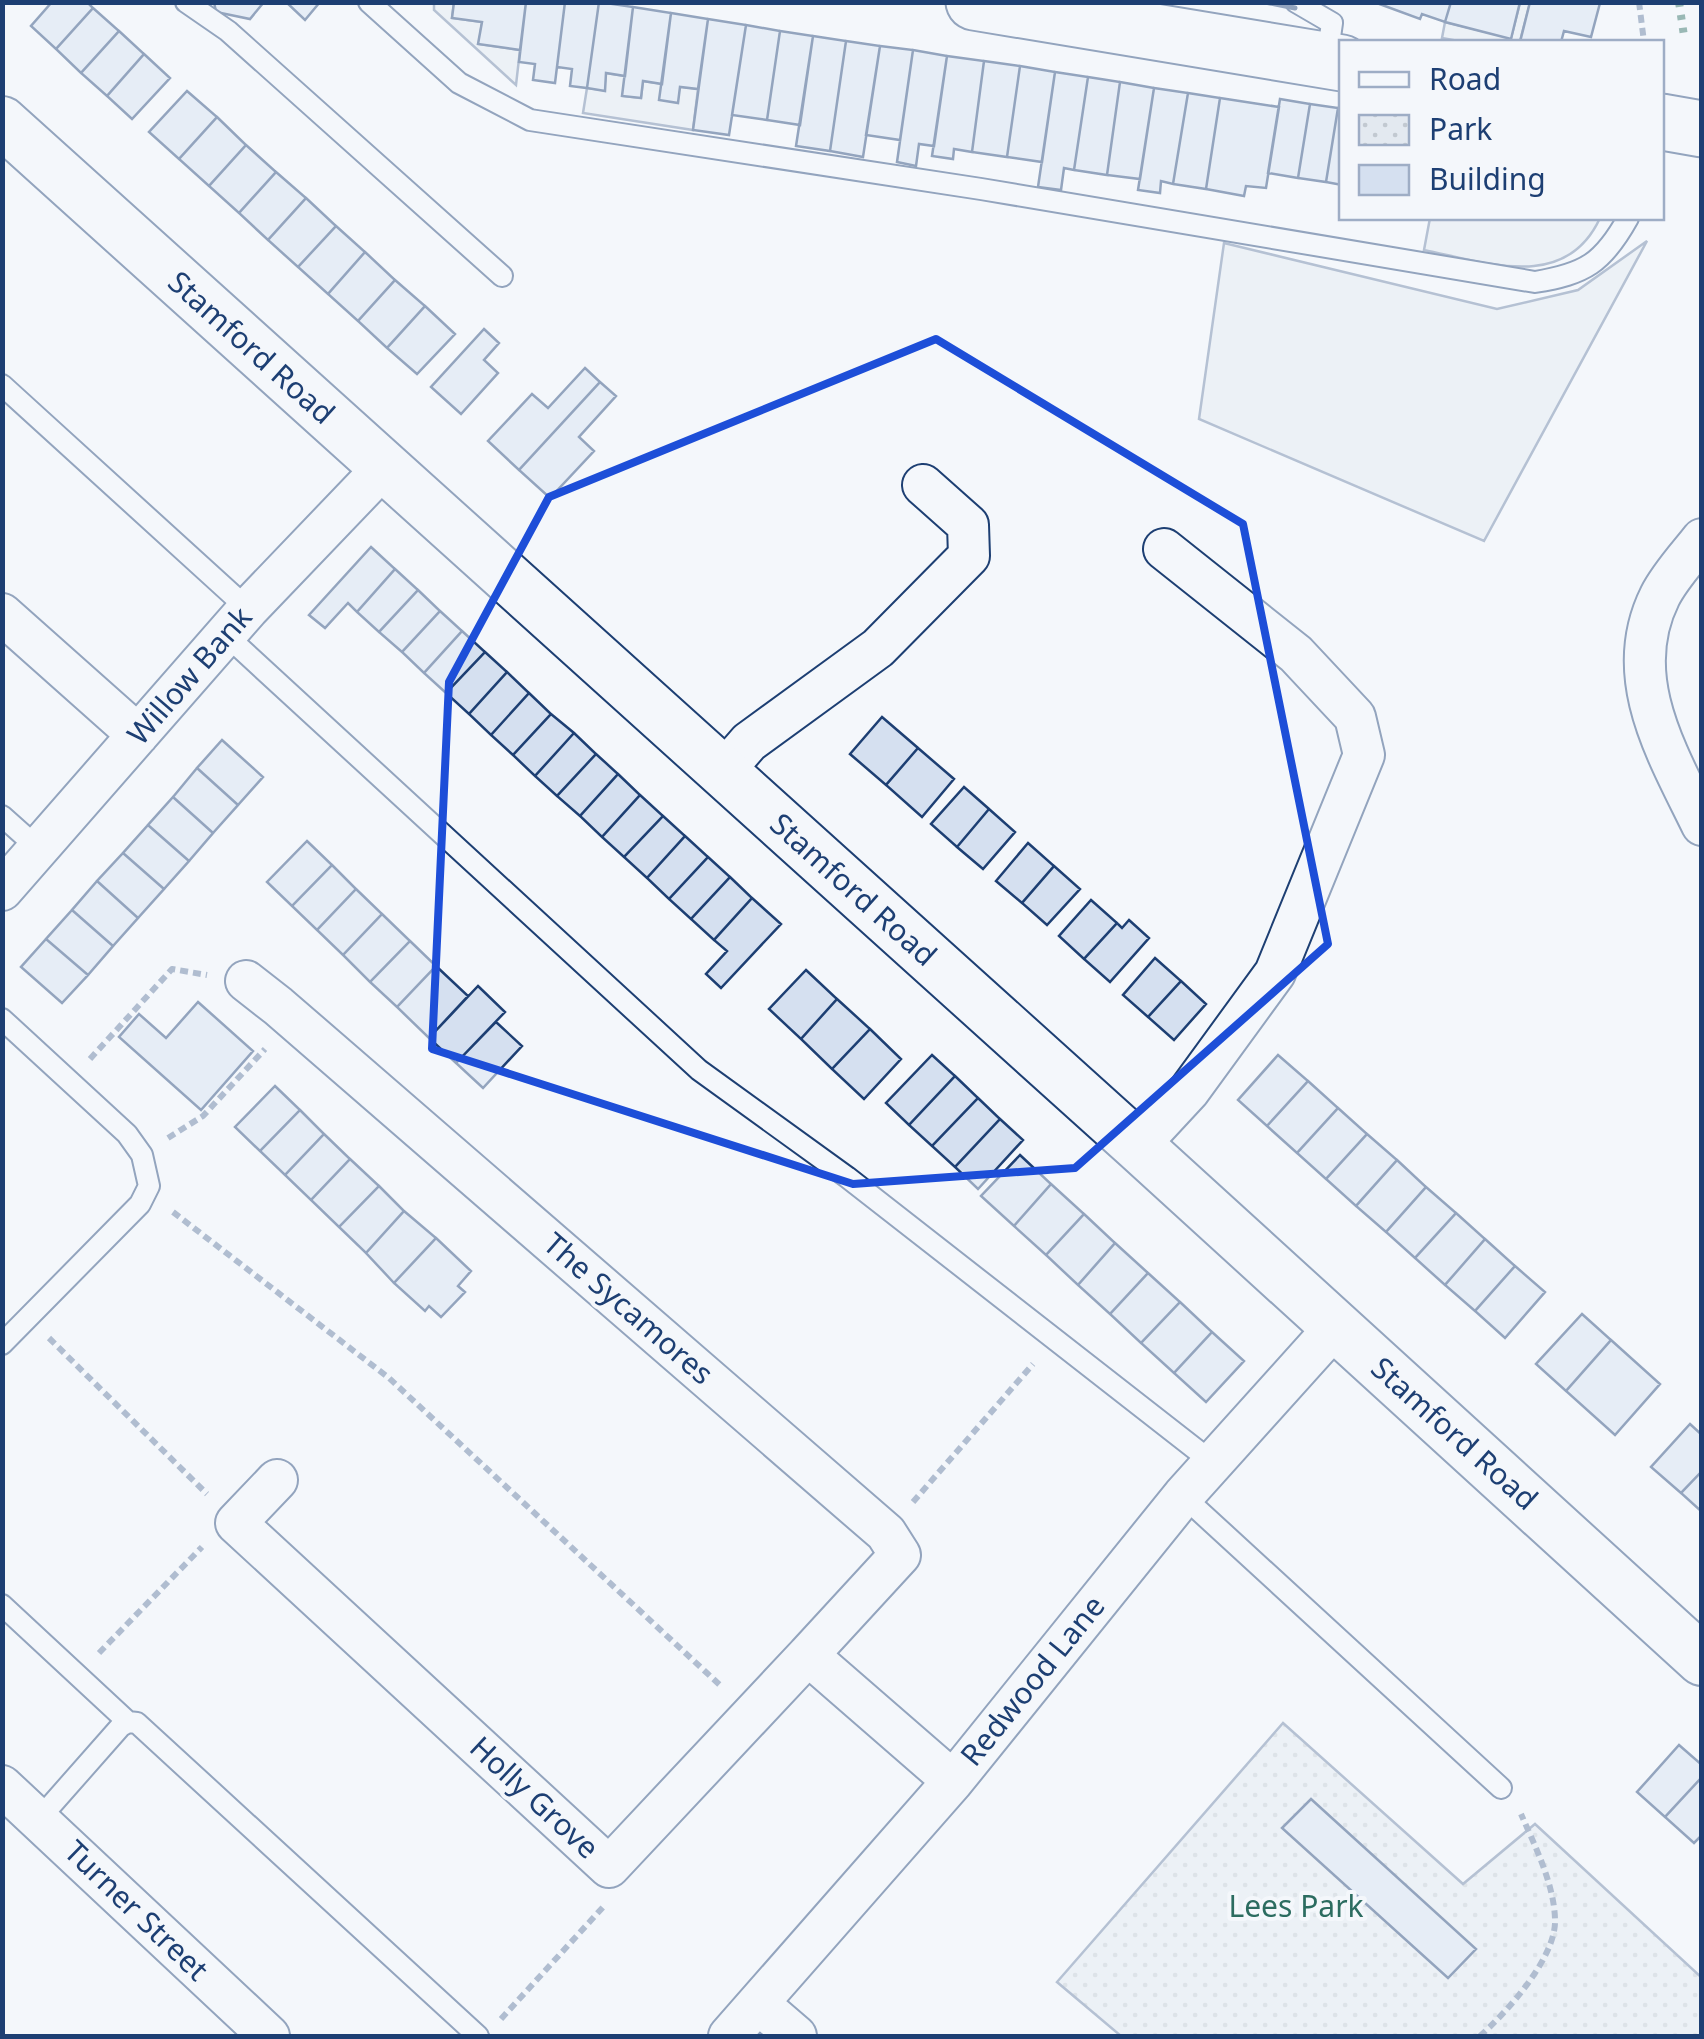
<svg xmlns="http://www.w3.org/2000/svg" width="1704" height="2039" font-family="'Noto Sans',sans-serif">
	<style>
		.green { fill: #e3e9f0; stroke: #687fa3; stroke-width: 2.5 }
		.park { fill: url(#park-dots); stroke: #687fa3; stroke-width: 2.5 }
		.building { fill: #d5e0f0; stroke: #1d3f73; stroke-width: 2.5 }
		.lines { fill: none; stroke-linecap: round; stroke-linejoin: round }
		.service-casing { stroke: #1d3f73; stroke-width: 24 }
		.minor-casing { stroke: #1d3f73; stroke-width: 44 }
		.tertiary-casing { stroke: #1d3f73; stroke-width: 54 }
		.primary-casing { stroke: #1d3f73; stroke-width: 59 }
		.path { stroke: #5e769c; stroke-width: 6; stroke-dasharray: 8 5; stroke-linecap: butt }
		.service { stroke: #f4f7fb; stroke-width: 20 }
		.minor { stroke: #f4f7fb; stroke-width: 40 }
		.tertiary { stroke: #f4f7fb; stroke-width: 50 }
		.primary { stroke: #f4f7fb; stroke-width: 55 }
		.hedge { stroke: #2c6c60; stroke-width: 8; stroke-dasharray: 5 8; stroke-linecap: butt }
		.wall { stroke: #1d3f73; stroke-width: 5 }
		.marked { fill: none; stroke: #1d4ed8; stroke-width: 8; stroke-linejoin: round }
		.labels { text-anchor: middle; stroke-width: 8; stroke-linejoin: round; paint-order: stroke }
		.street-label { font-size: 30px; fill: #1d3f73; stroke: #f4f7fb }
		.park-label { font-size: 30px; fill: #2c6c60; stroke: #f4f7fb }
	</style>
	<defs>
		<pattern id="park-dots" width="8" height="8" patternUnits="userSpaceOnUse" patternTransform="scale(2.5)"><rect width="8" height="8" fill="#e3e9f0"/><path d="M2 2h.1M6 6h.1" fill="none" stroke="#c2c9d1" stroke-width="1.8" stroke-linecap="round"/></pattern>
	</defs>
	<rect width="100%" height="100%" fill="#f4f7fb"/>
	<!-- green -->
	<path class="green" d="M434 3H454L452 18 482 22 479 44 520 50 516 85 434 10Z
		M1520 3H1530L1520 41 1464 42 1442 38 1445 22 1511 38Z
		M606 73 625 76 623 96 641 98 643 81 698 89 693 130 583 113 587 88 604 90Z
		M1430 218H1600C1566 292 1487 263 1424 250Z
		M1647 241 1484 541 1199 419 1224 243 1497 309 1578 290Z"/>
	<!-- park -->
	<path class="park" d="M1283 1723 1463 1884 1535 1824 1701 1977V2036H1121L1057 1982Z"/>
	<!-- building -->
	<path class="building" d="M52 2H87L93 8 56 49 31 26Z
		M214 2H264L250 19 216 12Z
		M286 2H320L305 20Z
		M454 2H526L520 50 478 44 482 22 452 18Z
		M526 2H565L555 83 533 80 535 64 519 62Z
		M565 2H599L587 88 570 86 572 69 557 67Z
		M599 2 633 7 625 76 606 73 605 91 587 88Z
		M1374 2H1451L1445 22 1422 14 1420 19Z
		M1451 2H1520L1511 39 1445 22Z
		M1530 2 1600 3 1591 37 1564 31 1561 42H1520Z
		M633 7 671 13 662 84 643 81 641 98 622 96Z
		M93 8 119 31 81 73 56 49Z
		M671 13 708 19 698 89 680 87 678 103 659 100Z
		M708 19 746 25 729 135 693 130Z
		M746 25 780 31 767 120 732 115Z
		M119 31 144 54 107 96 81 73Z
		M780 31 813 36 800 125 767 120Z
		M813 36 846 41 830 151 796 146Z
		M846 41 880 46 863 157 830 151Z
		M880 46 913 50 900 140 866 135Z
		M913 50 947 56 934 146 919 144 916 166 897 162Z
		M144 54 170 78 132 119 107 96Z
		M947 56 984 61 972 152 954 149 953 159 932 156Z
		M984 61 1020 66 1007 157 972 152Z
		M1020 66 1055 72 1042 162 1007 157Z
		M1055 72 1088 77 1074 170 1064 168 1061 190 1038 187Z
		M1088 77 1120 82 1107 175 1074 170Z
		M1120 82 1154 88 1140 179 1107 175Z
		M1154 88 1188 93 1173 184 1161 181 1160 193 1138 190Z
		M187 91 217 117 179 159 149 132Z
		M1188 93 1220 98 1206 189 1173 184Z
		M1220 98 1279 107 1266 188 1246 186 1244 196 1206 189Z
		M1280 99 1310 104 1298 178 1268 173Z
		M1310 104 1338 108 1326 182 1298 178Z
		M1338 108 1342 109V185L1326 182Z
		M217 117 246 145 209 186 179 159Z
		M246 145 276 172 239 213 209 186Z
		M276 172 306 198 268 240 239 213Z
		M306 198 336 226 298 267 268 240Z
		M336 226 365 252 328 294 298 267Z
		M365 252 395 280 358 321 328 294Z
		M395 280 425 306 387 348 358 321Z
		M425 306 455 334 417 374 387 348Z
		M484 329 499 343 484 360 498 373 461 414 431 387Z
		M585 368 600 382 519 470 488 441 532 394 548 408Z
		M600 382 616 396 579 437 594 451 550 498 519 470Z
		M371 547 395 569 357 612 348 603 325 628 309 615Z
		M395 569 418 590 379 632 357 612Z
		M418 590 440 611 402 652 379 632Z
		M440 611 462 631 424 673 402 652Z
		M462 631 485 652 446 693 424 673Z
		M485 652 507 672 469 714 446 693Z
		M507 672 529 693 491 735 469 714Z
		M529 693 551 714 513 755 491 735Z
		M551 714 574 733 535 776 513 755Z
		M882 717 918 748 886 785 850 754Z
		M574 733 596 754 557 796 535 776Z
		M222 740 263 777 238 805 197 768Z
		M918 748 954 779 922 817 886 785Z
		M596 754 618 774 580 816 557 796Z
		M197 768 238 805 213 833 173 797Z
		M618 774 640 795 602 837 580 816Z
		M964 787 989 809 957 847 931 824Z
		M640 795 663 816 624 857 602 837Z
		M173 797 213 833 189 861 148 825Z
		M989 809 1015 832 983 869 957 847Z
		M663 816 685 836 647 878 624 857Z
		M148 825 189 861 164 889 123 853Z
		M685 836 708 857 669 899 647 878Z
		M307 841 332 865 292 906 267 882Z
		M1028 843 1054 866 1022 903 996 881Z
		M123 853 164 889 138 918 97 881Z
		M708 857 730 877 691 919 669 899Z
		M332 865 356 889 317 930 292 906Z
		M1054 866 1080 889 1047 925 1022 903Z
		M730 877 752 898 714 940 691 919Z
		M97 881 138 918 113 946 72 910Z
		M356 889 382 914 343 955 317 930Z
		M752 898 781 924 721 988 706 974 727 951 714 940Z
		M1091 900 1117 923 1084 959 1059 936Z
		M72 910 113 946 88 975 46 939Z
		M382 914 410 941 370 982 343 955Z
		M1129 920 1149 938 1110 982 1084 959 1117 923 1122 928Z
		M46 939 88 975 62 1003 21 967Z
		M410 941 436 966 397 1007 370 982Z
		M1155 958 1181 981 1148 1017 1123 995Z
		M436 966 468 996 429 1038 397 1007Z
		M806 970 837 999 801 1039 769 1009Z
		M1181 981 1206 1004 1174 1040 1148 1017Z
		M478 986 505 1012 456 1063 429 1038Z
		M837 999 870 1029 832 1069 801 1039Z
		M198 1002 253 1051 201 1110 119 1037 139 1014 166 1038Z
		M496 1022 522 1046 483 1088 456 1063Z
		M870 1029 901 1059 864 1099 832 1069Z
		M932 1055 955 1076 909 1125 886 1103Z
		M1278 1055 1308 1081 1267 1126 1238 1100Z
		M955 1076 978 1098 932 1146 909 1125Z
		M1308 1081 1338 1108 1297 1153 1267 1126Z
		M275 1086 300 1110 260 1151 235 1127Z
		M978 1098 1000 1119 955 1167 932 1146Z
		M1338 1108 1367 1134 1326 1179 1297 1153Z
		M300 1110 324 1134 285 1175 260 1151Z
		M1000 1119 1023 1140 978 1189 955 1167Z
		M324 1134 350 1159 311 1200 285 1175Z
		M1367 1134 1397 1160 1356 1206 1326 1179Z
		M1020 1155 1051 1184 1014 1226 981 1196Z
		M350 1159 379 1186 339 1227 311 1200Z
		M1397 1160 1426 1187 1386 1232 1356 1206Z
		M1051 1184 1084 1214 1046 1255 1014 1226Z
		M379 1186 404 1211 366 1253 339 1227Z
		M1426 1187 1456 1213 1415 1258 1386 1232Z
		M404 1211 436 1238 394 1283 366 1253Z
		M1456 1213 1485 1239 1445 1285 1415 1258Z
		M1084 1214 1115 1243 1078 1285 1046 1255Z
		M436 1238 471 1271 458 1286 465 1292 441 1317 429 1306 425 1311 394 1283Z
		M1485 1239 1515 1266 1475 1311 1445 1285Z
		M1115 1243 1148 1273 1110 1314 1078 1285Z
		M1515 1266 1545 1292 1505 1338 1475 1311Z
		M1148 1273 1180 1302 1141 1343 1110 1314Z
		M1180 1302 1212 1332 1174 1373 1141 1343Z
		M1582 1314 1611 1340 1566 1391 1536 1364Z
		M1212 1332 1244 1361 1206 1402 1174 1373Z
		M1611 1340 1660 1384 1615 1435 1566 1391Z
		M1690 1424 1702 1435V1471L1681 1493 1651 1467Z
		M1702 1471V1512L1681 1493Z
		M1679 1745 1702 1765V1777L1665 1817 1637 1792Z
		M1702 1777V1835L1694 1843 1665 1817Z
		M1311 1799 1476 1949 1448 1978 1282 1828Z"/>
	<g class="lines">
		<defs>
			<path id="service" d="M186 2 228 31 502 276
				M369 2 459 83 530 120 981 189 1535 282C1585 274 1603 263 1628 218
				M1296 2 1332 23 1327 58
				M2 385 248 609
				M227 636 699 1070 847 1177 1212 1462
				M2 816 39 849
				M2 1019 127 1134 142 1155 149 1186 140 1204 2 1344
				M1183 1496 1501 1788
				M2 1605 128 1722
				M39 1819 121 1726 128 1722 137 1723 478 2036"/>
			<path id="minor" d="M1702 539C1688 557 1670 576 1660 596 1620 676 1667 753 1702 825
				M2 614 138 735
				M722 773 749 742 878 648 969 556 968 525 923 485
				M2 890 248 609 383 468
				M246 981 278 1006 886 1533 900 1555 808 1655
				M1138 1146 1189 1091 1275 973 1364 755 1355 717 1296 654 1164 549
				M277 1480 236 1523 609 1867 808 1655 953 1781
				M2 1786 269 2036
				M760 2005 796 2036
				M729 2036 953 1781 1183 1496 1336 1326"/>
			<path id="tertiary" d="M2 122 1138 1146 1702 1660"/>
			<path id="primary" d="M974 2 1342 63
				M1662 122 1702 129"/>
		</defs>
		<!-- service casing -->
		<use href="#service" class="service-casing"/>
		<!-- minor casing -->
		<use href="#minor" class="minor-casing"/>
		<!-- tertiary casing -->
		<use href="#tertiary" class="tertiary-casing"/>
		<!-- primary casing -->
		<use href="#primary" class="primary-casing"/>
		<!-- path -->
		<path class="path" d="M1639 2 1644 42
			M90 1059 172 969 207 975
			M168 1138 203 1116 265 1049
			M173 1212 389 1378 722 1687
			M49 1338 207 1494
			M913 1502 1033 1364
			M99 1653 202 1547
			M501 2019 604 1906
			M1480 2036C1506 2013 1557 1957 1555 1919 1554 1884 1535 1846 1521 1814"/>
		<!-- service -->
		<use href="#service" class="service"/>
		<!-- minor -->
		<use href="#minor" class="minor"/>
		<!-- tertiary -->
		<use href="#tertiary" class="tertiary"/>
		<!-- primary -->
		<use href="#primary" class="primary"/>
		<!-- hedge -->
		<path class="hedge" d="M1679 2 1684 36"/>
		<!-- wall -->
		<path class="wall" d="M1265 2 1295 8"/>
	</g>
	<!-- marked area -->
	<path d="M0 0H1704V2039H0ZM936 339 1243 524 1328 944 1075 1168 853 1184 432 1049 449 682 549 497Z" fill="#f4f7fb" fill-opacity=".55" fill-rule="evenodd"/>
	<path class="marked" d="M936 339 1243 524 1328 944 1075 1168 853 1184 432 1049 449 682 549 497Z"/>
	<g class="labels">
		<!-- street labels -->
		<g class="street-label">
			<text transform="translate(251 348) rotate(42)" y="10">Stamford Road</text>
			<text transform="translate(190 676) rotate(-49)" y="10">Willow Bank</text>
			<text transform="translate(853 890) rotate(42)" y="10">Stamford Road</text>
			<text transform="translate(628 1309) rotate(41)" y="10">The Sycamores</text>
			<text transform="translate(1454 1434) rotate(42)" y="10">Stamford Road</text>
			<text transform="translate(1033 1681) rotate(-51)" y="10">Redwood Lane</text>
			<text transform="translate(534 1798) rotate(43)" y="10">Holly Grove</text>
			<text transform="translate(136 1911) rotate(44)" y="10">Turner Street</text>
		</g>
		<!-- park labels -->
		<g class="park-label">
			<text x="1296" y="1917">Lees Park</text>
		</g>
	</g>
	<!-- border -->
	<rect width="1704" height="2039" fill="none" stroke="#1d3f73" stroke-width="10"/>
	<!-- legend -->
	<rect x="1339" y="40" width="325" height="180" fill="#f4f7fb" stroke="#9eadc5" stroke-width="2.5"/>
	<rect x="1359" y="72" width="50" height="15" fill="#f4f7fb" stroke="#9eadc5" stroke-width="2.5"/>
	<text x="1429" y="90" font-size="30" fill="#1d3f73">Road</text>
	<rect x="1359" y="115" width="50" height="30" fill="url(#park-dots)" stroke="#9eadc5" stroke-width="2.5"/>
	<text x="1429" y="140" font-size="30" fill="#1d3f73">Park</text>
	<rect x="1359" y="165" width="50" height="30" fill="#d5e0f0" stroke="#9eadc5" stroke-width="2.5"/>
	<text x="1429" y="190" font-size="30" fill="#1d3f73">Building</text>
</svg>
